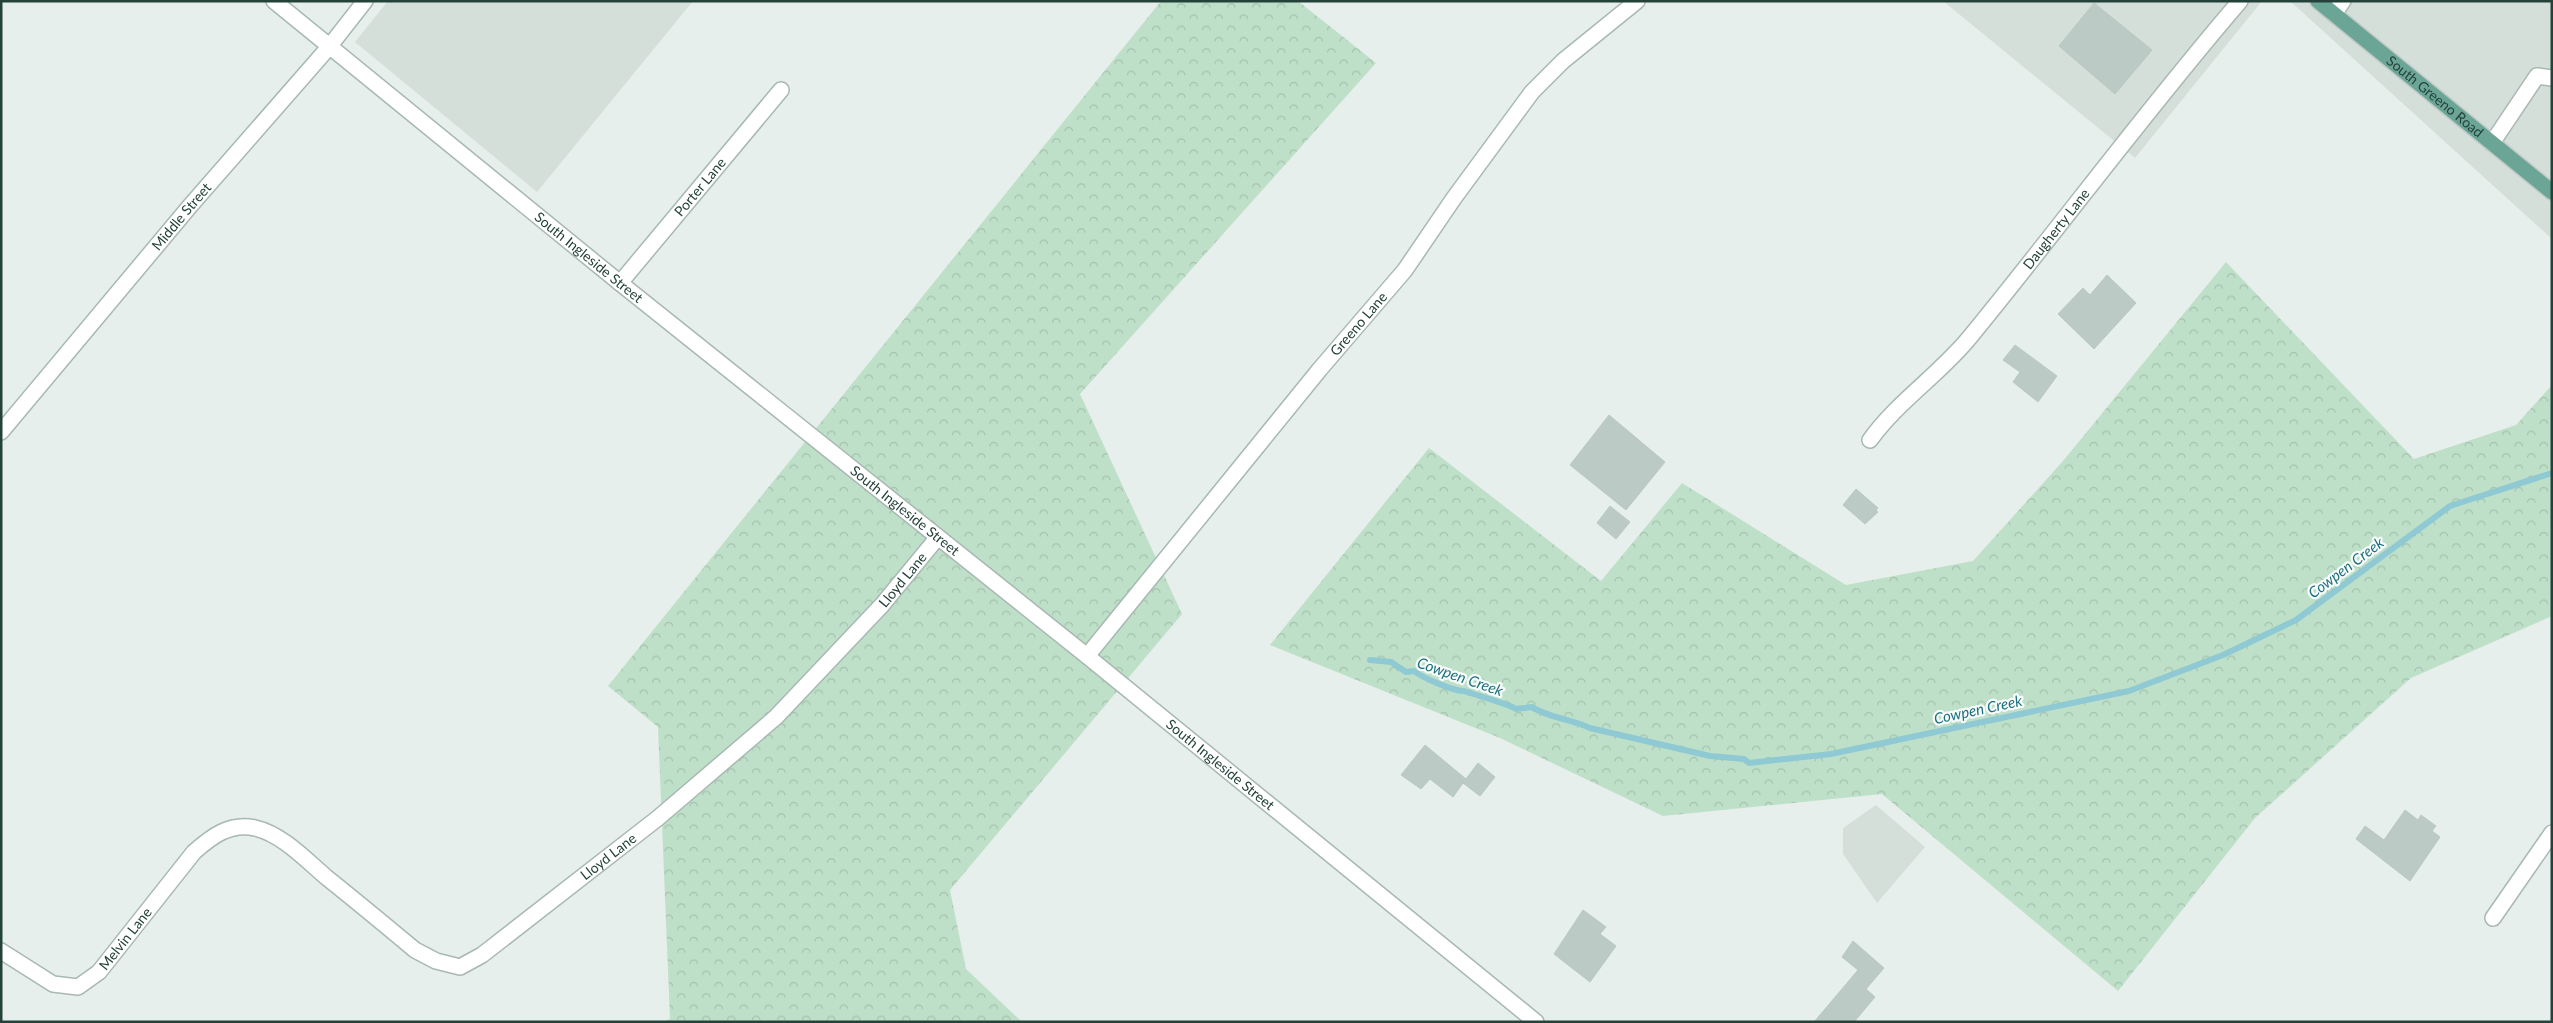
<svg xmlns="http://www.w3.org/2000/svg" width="2553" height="1023" font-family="Lato,sans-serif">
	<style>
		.built { fill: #d4dfda }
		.forest { fill: url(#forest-crowns) }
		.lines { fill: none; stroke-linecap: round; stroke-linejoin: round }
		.stream { stroke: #8ec9d4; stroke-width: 6 }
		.building { fill: #bbcac4; stroke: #b8c9c2 }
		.minor-casing { stroke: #a8b8b2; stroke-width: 18 }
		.major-casing { stroke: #c2cac8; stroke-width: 18 }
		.minor { stroke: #fff; stroke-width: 15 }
		.major { stroke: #6aa596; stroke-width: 15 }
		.labels { text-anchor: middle; stroke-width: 4.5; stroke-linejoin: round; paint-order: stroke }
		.street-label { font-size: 14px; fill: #24423a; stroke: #f7fbf9 }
		.water-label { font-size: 15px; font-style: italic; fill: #1c6f80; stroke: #f7fbf9 }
	</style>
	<defs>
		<pattern id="forest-crowns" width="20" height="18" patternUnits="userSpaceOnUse" patternTransform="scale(1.25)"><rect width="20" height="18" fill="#bfe0c8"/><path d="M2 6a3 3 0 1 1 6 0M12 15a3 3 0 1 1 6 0" fill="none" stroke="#a4c1ad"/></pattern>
	</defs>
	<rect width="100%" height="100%" fill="#e6efeb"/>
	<!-- built -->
	<path class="built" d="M388 1H693L537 192 355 42Z
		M1943 1H2262L2135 158Z
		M2290 1H2552V239Z
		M1876 805 1925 847 1877 903 1843 854V828Z"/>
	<!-- forest -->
	<path class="forest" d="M1161 1H1298L1376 63 1080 394 1182 614 950 890 966 969 1022 1022H663L670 1019 658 727 608 686Z
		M2226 262 2414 459 2516 425 2552 385V616L2411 678 2255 818 2118 991 1882 794 1663 816 1500 738 1270 645 1429 448 1601 581 1682 483 1846 585 1973 561 2063 461Z"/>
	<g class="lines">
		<!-- stream -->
		<path class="stream" d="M1370 660 1391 662 1406 672 1414 671C1423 678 1453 691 1464 691 1475 695 1510 704 1516 709L1532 707C1544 716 1573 720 1590 728L1710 756 1744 759 1749 763 1831 754 2129 691 2223 655 2296 620 2450 506 2552 473"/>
	</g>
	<!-- building -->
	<path class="building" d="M2094 3 2152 50 2115 94 2059 46Z
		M2107 275 2136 303 2094 349 2058 314 2083 288 2090 295Z
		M2015 345 2057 376 2038 402 2013 382 2020 372 2003 360Z
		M1609 415 1665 462 1626 510 1570 465Z
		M1856 489 1878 508 1876 510 1878 512 1865 524 1843 505Z
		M1610 506 1630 522 1616 539 1597 523Z
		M1425 745 1466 779 1478 763 1495 777 1480 796 1463 783 1453 797 1430 779 1421 789 1401 775Z
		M2405 810 2418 820 2421 815 2436 826 2432 831 2440 837 2410 881 2356 839 2365 826 2384 840Z
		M1583 910 1606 927 1600 934 1616 946 1590 982 1554 954Z
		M1853 941 1884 968 1866 989 1875 997 1854 1022H1814L1858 970 1842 957Z"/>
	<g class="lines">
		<defs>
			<g id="minor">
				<path id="s1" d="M274 1 620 283 1087 656 1536 1022"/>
				<path d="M2334 14 2343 1"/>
				<path d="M2492 143 2537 76 2552 78"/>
				<path id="s2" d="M620 283 781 90"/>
				<path id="s3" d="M1 432 190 206 329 47 365 1"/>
				<path id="s4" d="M1870 440C1898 401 1940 374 1970 337 2061 226 2146 110 2240 1"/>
				<path id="s5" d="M1087 656 1320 369 1405 270 1454 198 1532 92 1563 61 1637 1"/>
				<path d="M2493 918 2552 833"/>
				<path id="s6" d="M1 951 53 984 78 987 99 972 194 852C211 837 230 822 255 828 282 834 306 860 326 877 356 901 385 925 415 950L436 961 460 967 482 955 658 818 776 717 882 605 938 537"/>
			</g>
			<g id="major">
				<path id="s7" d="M2318 1 2552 192"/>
			</g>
		</defs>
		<!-- minor casing -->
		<use href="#minor" class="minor-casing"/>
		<!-- major casing -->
		<use href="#major" class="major-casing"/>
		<!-- minor -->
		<use href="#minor" class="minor"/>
		<!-- major -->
		<use href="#major" class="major"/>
	</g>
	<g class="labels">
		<!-- street labels -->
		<g class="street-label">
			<text dy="5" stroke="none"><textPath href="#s7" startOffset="151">South Greeno Road</textPath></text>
			<text dy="5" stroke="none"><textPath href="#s2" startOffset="125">Porter Lane</textPath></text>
			<text dy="5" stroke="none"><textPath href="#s3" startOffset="281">Middle Street</textPath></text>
			<text dy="5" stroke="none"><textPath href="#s4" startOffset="282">Daugherty Lane</textPath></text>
			<text dy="5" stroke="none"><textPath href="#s1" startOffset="406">South Ingleside Street</textPath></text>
			<text dy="5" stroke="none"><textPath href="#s5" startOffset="429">Greeno Lane</textPath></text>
			<text dy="5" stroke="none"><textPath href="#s1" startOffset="811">South Ingleside Street</textPath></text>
			<text dy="5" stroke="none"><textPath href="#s6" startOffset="1175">Lloyd Lane</textPath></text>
			<text dy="5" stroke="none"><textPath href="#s1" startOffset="1216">South Ingleside Street</textPath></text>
			<text dy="5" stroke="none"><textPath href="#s6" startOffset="770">Lloyd Lane</textPath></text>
			<text dy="5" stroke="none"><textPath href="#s6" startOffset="155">Melvin Lane</textPath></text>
		</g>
		<!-- water labels -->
		<g class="water-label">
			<text transform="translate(2346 568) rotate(-37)" y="5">Cowpen Creek</text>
			<text transform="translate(1460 677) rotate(19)" y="5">Cowpen Creek</text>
			<text transform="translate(1978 710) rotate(-12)" y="5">Cowpen Creek</text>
		</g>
	</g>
	<!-- border -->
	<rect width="2553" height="1023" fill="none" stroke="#24423a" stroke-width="5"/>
</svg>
